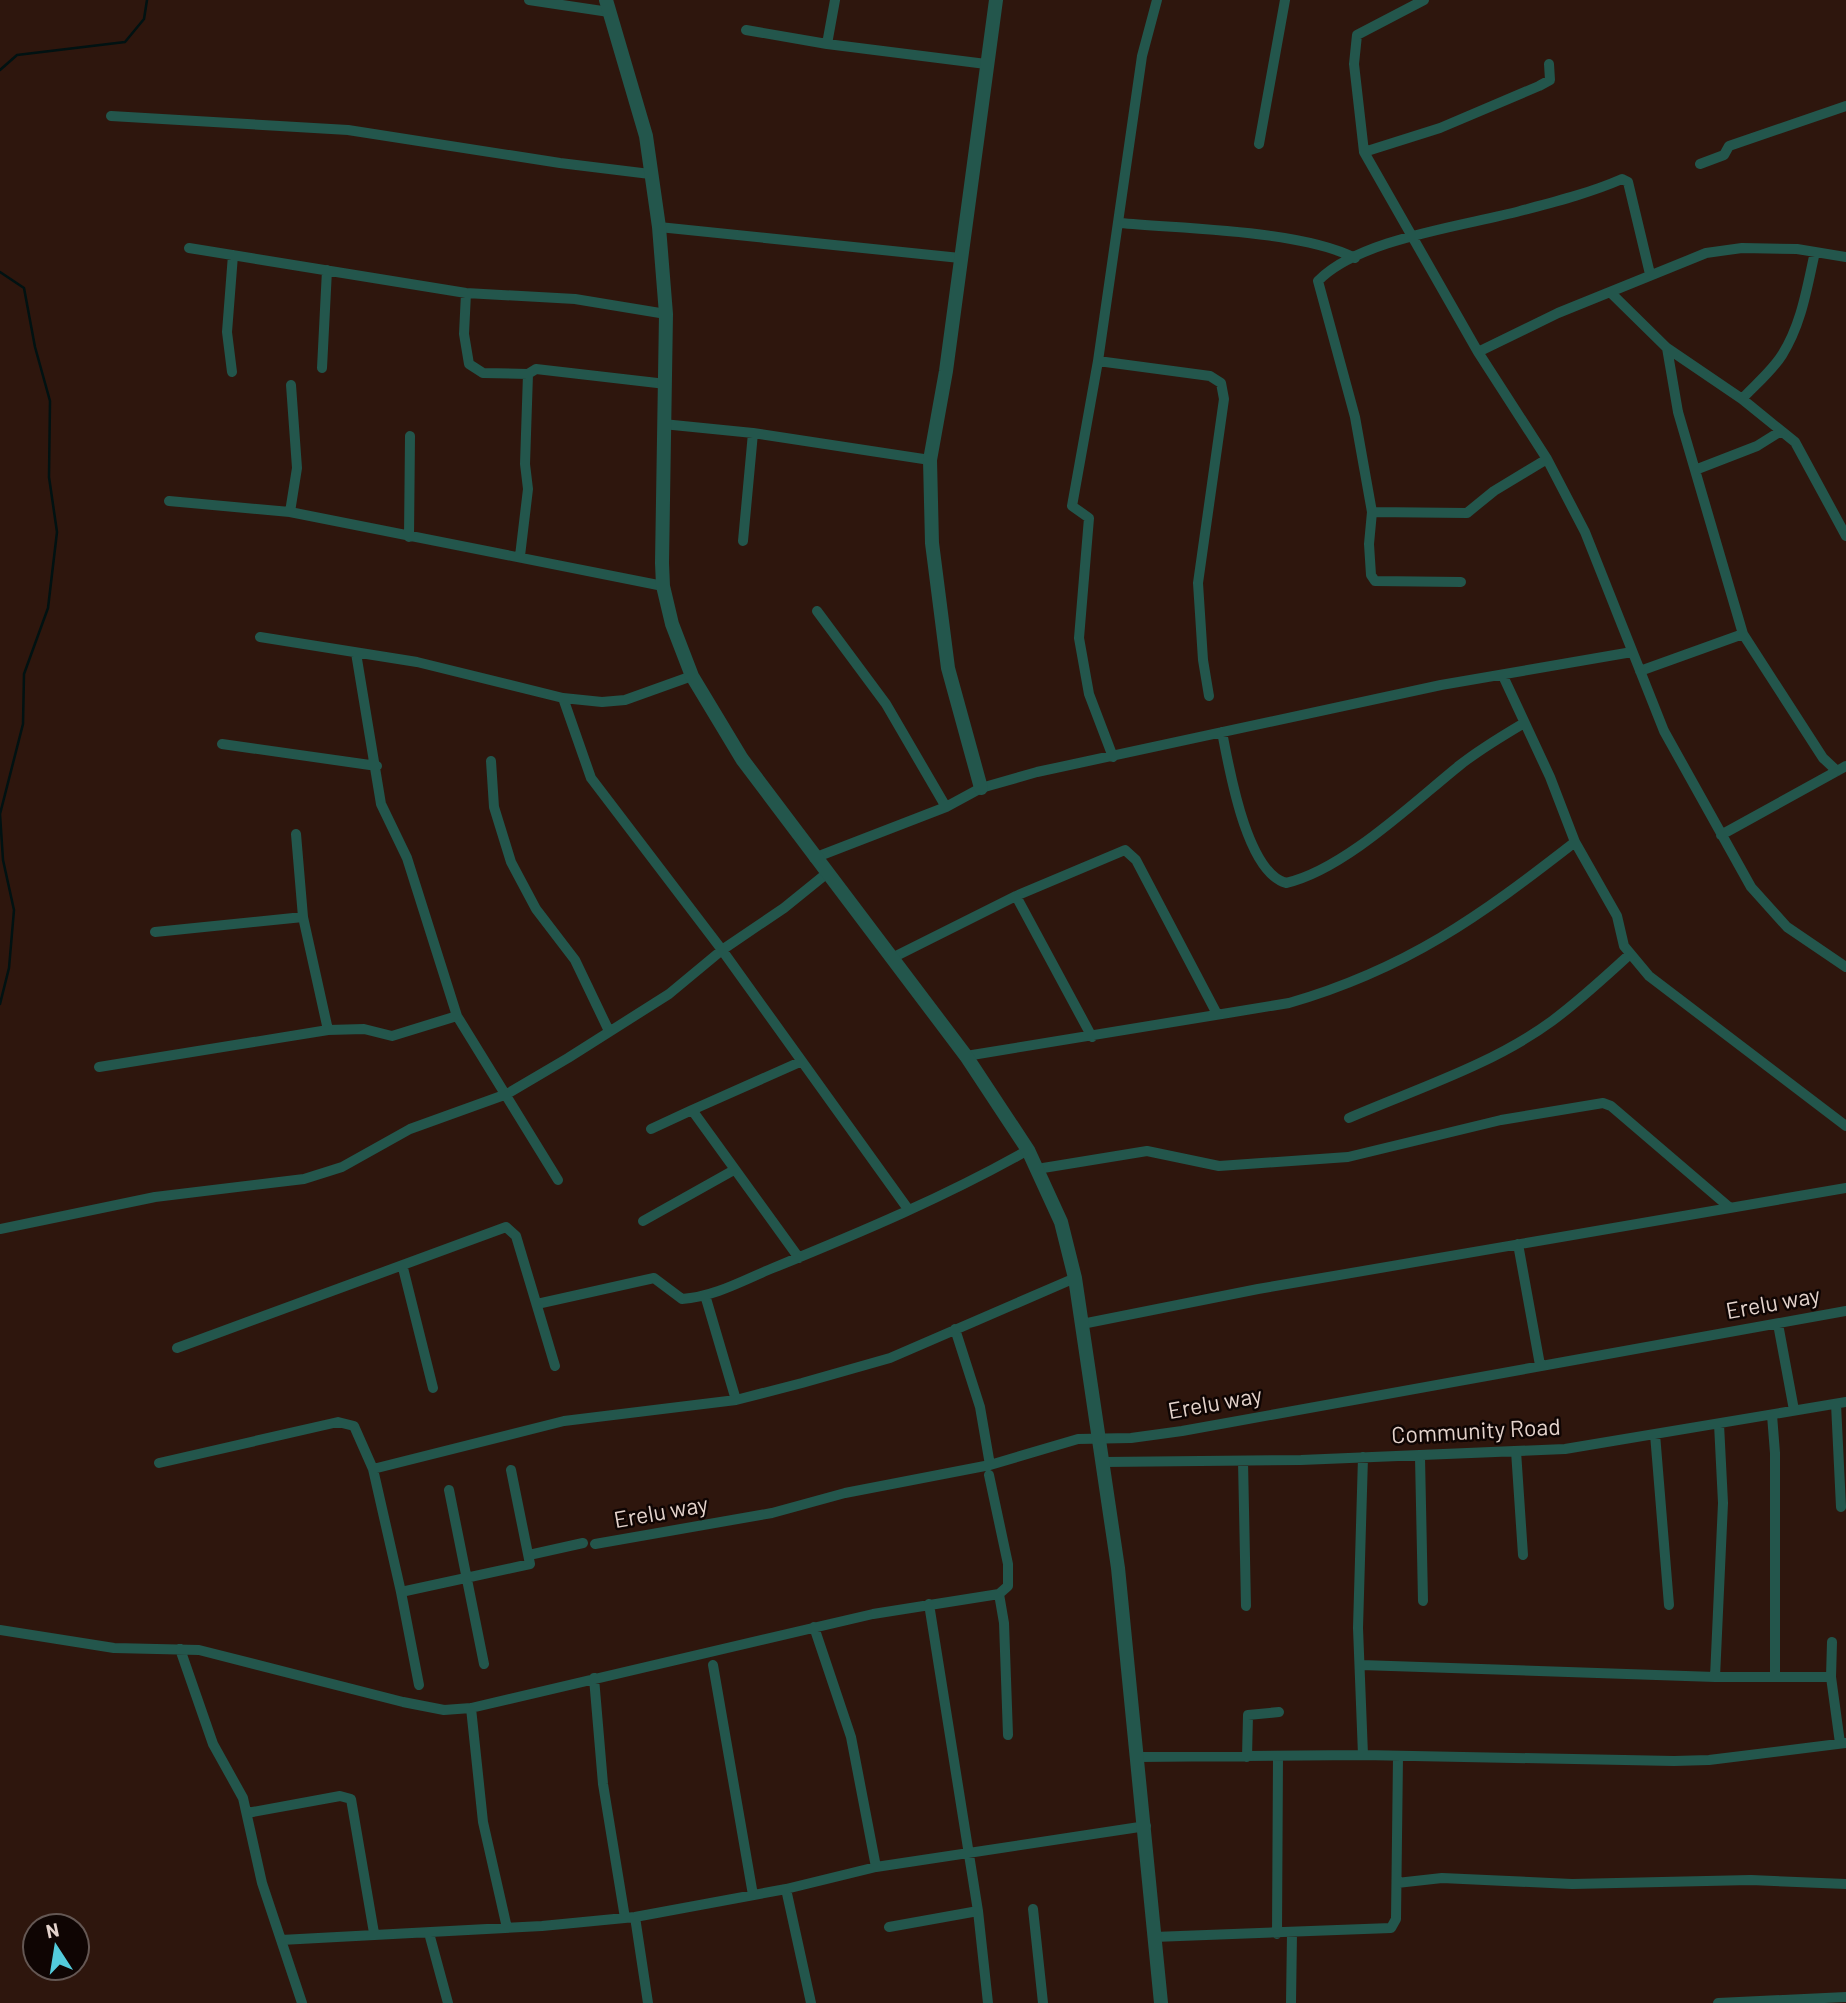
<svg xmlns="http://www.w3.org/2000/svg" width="1846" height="2003" font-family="Barlow,sans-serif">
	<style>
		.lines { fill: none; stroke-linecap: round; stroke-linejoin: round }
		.stream { stroke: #011212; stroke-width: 2.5 }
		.minor { stroke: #23564c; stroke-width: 10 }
		.tertiary { stroke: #23564c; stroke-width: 14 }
		.labels { text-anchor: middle; stroke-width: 5; stroke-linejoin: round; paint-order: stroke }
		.street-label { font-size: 23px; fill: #e4d3cc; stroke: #0f0503 }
	</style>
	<rect width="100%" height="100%" fill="#2e160d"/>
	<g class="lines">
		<!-- stream -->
		<path class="stream" d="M0 70 17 55 125 42 144 19 147 0
			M0 272 24 288 35 347 50 401 49 477 57 532 48 608 24 674 23 724 0 814 3 860 14 910 9 968 0 1004"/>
		<!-- minor -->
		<path class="minor" d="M529 0 609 12
			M1424 0 1357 35 1354 64 1364 152 1478 352 1547 459 1585 532 1664 731 1751 887 1787 927 1846 967
			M746 30 827 44 986 64
			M827 44 835 0
			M111 116 348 130 560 163 650 174
			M1259 144 1285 0
			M1364 152 1440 128 1539 86 1550 80 1549 64
			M1700 164 1724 155 1729 146 1846 106
			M1120 223C1183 229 1301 230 1355 258
			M659 227 960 258
			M189 248 466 293 575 299 666 314
			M466 293 464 334 469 364 483 373 528 374
			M1611 293 1667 348 1742 399 1795 442 1846 536
			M1667 348 1678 412 1743 634 1823 758 1837 771
			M1478 352 1558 313 1706 253 1742 248 1797 249 1846 257
			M1098 361 1210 376 1221 383 1224 399 1198 583 1203 660 1209 696
			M322 368 327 270
			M232 372 227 332 233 255
			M1742 399C1755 385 1772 371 1782 355 1802 323 1807 287 1815 252
			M663 424 753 433 930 460
			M1695 470 1757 446 1781 431
			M169 501 290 512 663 586
			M290 512 297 468 291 385
			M1372 512 1467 513 1494 491 1547 459
			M409 537 410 436
			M743 541 753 433
			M520 556 528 489 525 464 528 374 536 369 666 384
			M1461 582 1375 581 1371 575 1369 544 1372 512 1355 417 1318 281C1358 239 1464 226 1520 211 1554 202 1590 193 1622 179L1628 182 1650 274
			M817 611 886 704 946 807
			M260 637 417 662 563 698 602 702 625 700 692 676
			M356 653 381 804 407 858 457 1016 558 1180
			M1640 671 1743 634
			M1503 676 1550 777 1575 842 1617 916 1624 946 1649 976 1846 1126
			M563 698 591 778 722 950 908 1209
			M1222 732C1229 767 1246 872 1286 883 1344 870 1415 801 1460 765 1480 749 1502 736 1524 723
			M222 744 377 766
			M1113 757 1089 694 1079 638 1089 518 1072 506 1098 361 1142 56 1157 0
			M491 761 494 807 511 862 536 909 575 960 609 1031
			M296 834 303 917 328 1030
			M1721 835 1846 766
			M814 858 946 807 981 788 1037 772 1441 685 1632 652
			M1016 896 1092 1037
			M155 932 303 917
			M892 958 1016 896 1125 850 1136 860 1217 1014
			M966 1056 1289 1003C1407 969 1480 916 1575 842
			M99 1067 328 1030 364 1029 392 1036 457 1016
			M1349 1118C1416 1089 1492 1065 1552 1021 1579 1001 1604 978 1629 955
			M651 1129 692 1110
			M1037 1169 1147 1151 1219 1166 1348 1157 1501 1120 1603 1103 1611 1106 1729 1207
			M643 1221 734 1170
			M0 1229 155 1197 304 1179 342 1167 410 1129 507 1094 568 1058 669 994 722 950 784 908 826 874
			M1518 1244 1540 1365
			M799 1258 692 1110 800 1062
			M403 1268 433 1388
			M705 1295 736 1400
			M537 1304 654 1278 682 1299C714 1297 744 1280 773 1268 859 1233 947 1196 1028 1150
			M1082 1324 1258 1289 1846 1188
			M1778 1324 1794 1410
			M955 1329 980 1407 990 1465
			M177 1348 506 1227 516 1236 555 1366
			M1836 1404 1841 1507
			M1772 1415 1775 1453V1676
			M1655 1434 1669 1605
			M1516 1451 1523 1555
			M1420 1457 1423 1601
			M1243 1461 1246 1606
			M1105 1462 1301 1460 1565 1449 1846 1402
			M159 1463 338 1422 354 1426 373 1469 564 1421 736 1400 802 1383 890 1358 1075 1278
			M373 1469 401 1592 530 1564 511 1470
			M989 1475 1008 1564V1586L999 1594 1004 1623 1008 1735
			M449 1490 484 1664
			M595 1544 772 1513 845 1493 990 1465 1078 1439 1131 1438 1182 1431 1846 1311
			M529 1555 583 1543
			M401 1592 419 1685
			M929 1604 978 1911 988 2003
			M814 1627 851 1737 876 1867
			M0 1630 114 1648 199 1650 403 1702 444 1710 471 1708 873 1614 999 1594
			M1832 1642 1831 1677 1840 1743
			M180 1649 213 1744 243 1798 262 1883 302 2003
			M713 1665 753 1895
			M1361 1665 1715 1677H1831
			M1715 1677 1723 1503 1719 1424
			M594 1678 603 1784 625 1918
			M471 1708 483 1822 507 1928
			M1363 1755 1358 1628 1363 1457
			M1139 1757 1363 1755 1674 1761 1709 1760 1846 1743
			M1247 1757 1248 1715 1279 1712
			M247 1813 340 1796 351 1799 374 1933
			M1397 1883 1442 1878 1572 1884 1751 1880 1846 1884
			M786 1889 811 2003
			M1033 1909 1043 2003
			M635 1917 648 2003
			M889 1927 978 1911
			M429 1933 448 2003
			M1277 1934 1278 1757
			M1154 1937 1391 1928 1396 1919 1398 1757
			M281 1940 542 1926 635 1917 786 1889 876 1867 1146 1826
			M1291 2003 1292 1933
			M1718 2003 1846 1997"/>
		<!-- tertiary -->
		<path class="tertiary" d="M606 0 646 136 659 227 666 314 662 563 663 586 672 624 692 676 742 759 966 1056 1028 1150 1061 1222 1075 1278 1118 1568 1161 2003
			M981 788 948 668 932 543 930 460 946 371 996 0"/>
	</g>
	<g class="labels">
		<!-- street labels -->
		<g class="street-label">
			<text transform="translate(1773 1303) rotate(-10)" y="8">Erelu way</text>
			<text transform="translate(1215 1403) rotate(-10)" y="8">Erelu way</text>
			<text transform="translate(1476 1431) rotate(-3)" y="8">Community Road</text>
			<text transform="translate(661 1512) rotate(-10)" y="8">Erelu way</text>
		</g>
	</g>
	<!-- north arrow -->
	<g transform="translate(56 1947) rotate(348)"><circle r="33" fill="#0f0503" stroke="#645753" stroke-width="2"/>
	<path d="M0-5L12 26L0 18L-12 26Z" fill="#53cbdb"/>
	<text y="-10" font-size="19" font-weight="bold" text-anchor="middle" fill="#e4d3cc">N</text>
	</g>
</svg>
